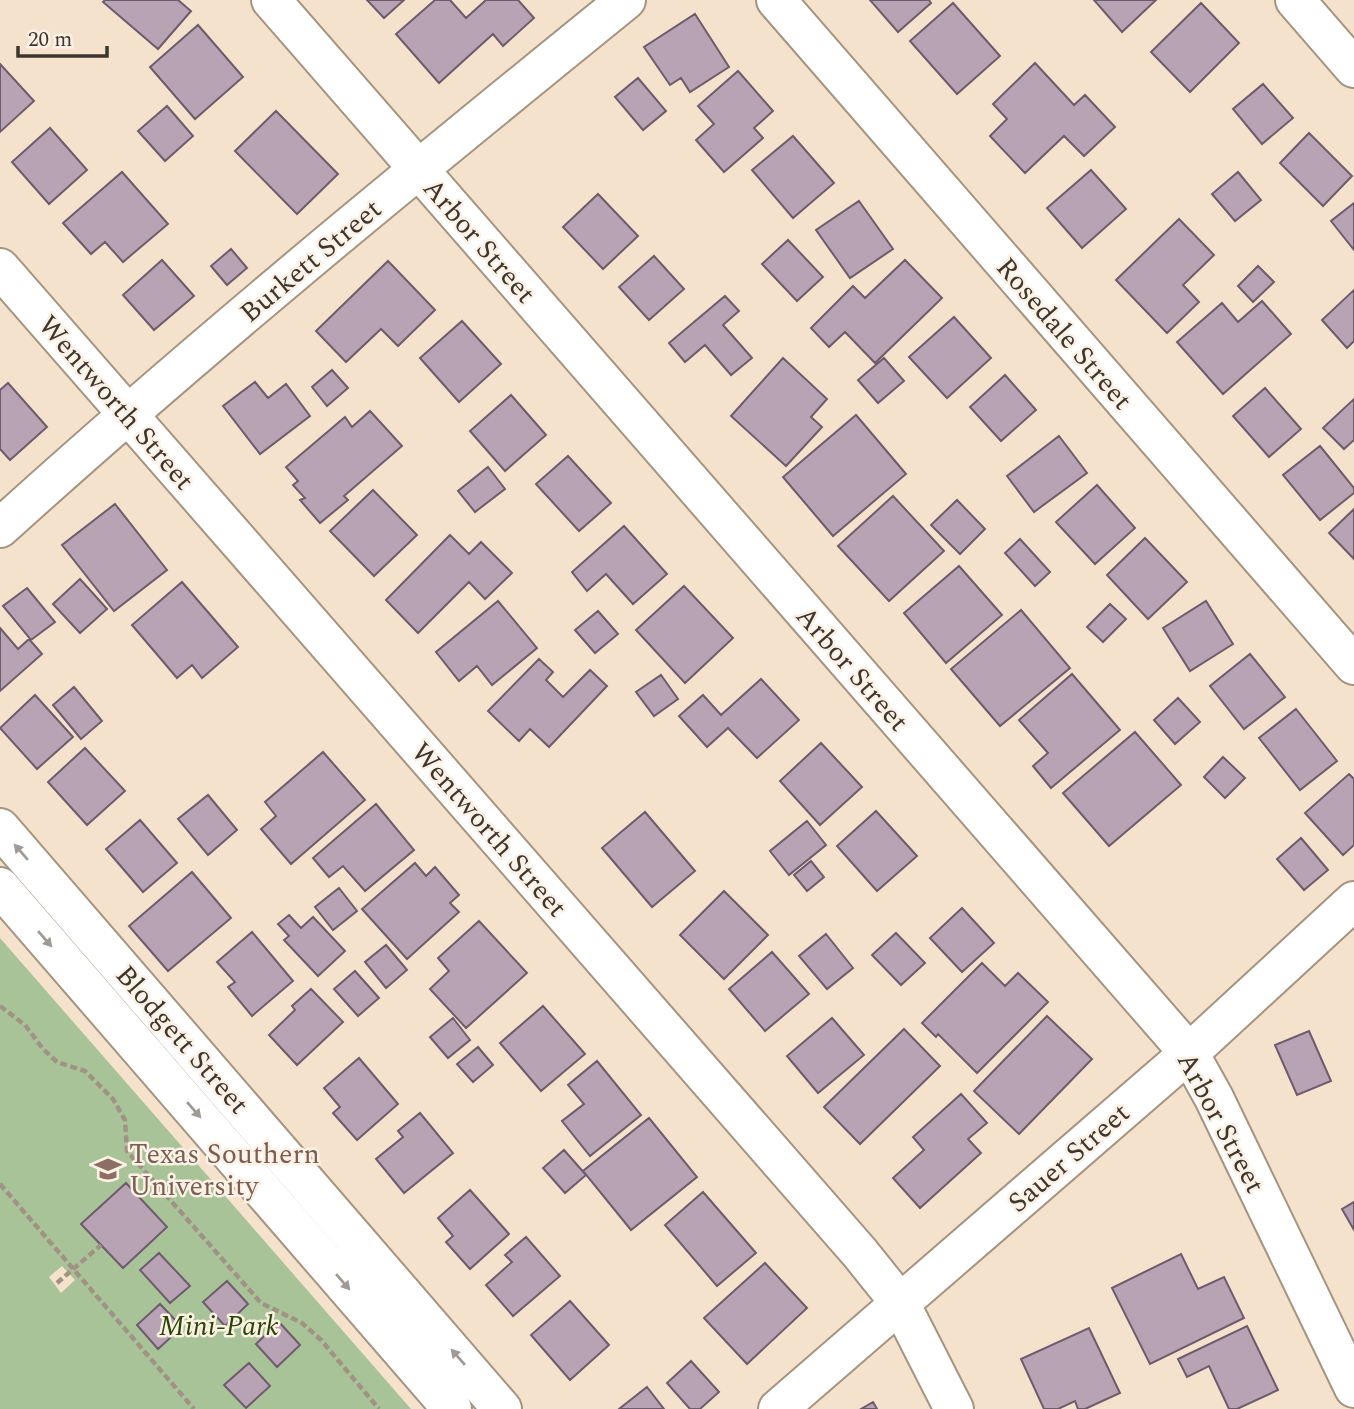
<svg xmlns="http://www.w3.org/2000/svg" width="1354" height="1409" font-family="Spectral,serif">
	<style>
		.green { fill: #a9c399; fill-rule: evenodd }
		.building { fill: #b8a3b5; stroke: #6e5b6c; stroke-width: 2 }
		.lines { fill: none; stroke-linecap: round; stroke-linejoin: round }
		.minor-casing { stroke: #a59480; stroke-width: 42 }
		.major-casing { stroke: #a59480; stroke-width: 42 }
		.path { stroke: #a09384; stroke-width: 4.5; stroke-dasharray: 7 3.5; stroke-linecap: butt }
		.minor { stroke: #fff; stroke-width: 38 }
		.major { stroke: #fff; stroke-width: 38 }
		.oneway { fill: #9e9a96 }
		.labels { text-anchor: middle; stroke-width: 5; stroke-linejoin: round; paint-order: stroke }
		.street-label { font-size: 28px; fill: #3d362e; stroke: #fcf1e4 }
		.education-label { font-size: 28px; fill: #785e54; stroke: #fcf1e4; text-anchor: start }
		.park-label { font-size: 28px; font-style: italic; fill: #264606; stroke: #fcf1e4 }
	</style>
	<rect width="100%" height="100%" fill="#f5e2cd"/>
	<!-- green -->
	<path class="green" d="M0 938 411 1409H0ZM62 1266 75 1280 61 1293 49 1277Z"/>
	<!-- building -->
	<path class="building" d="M105 0H178L191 11 158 49 103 2Z
		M367 0H404L384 18Z
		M435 0H450L466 18 486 0H518L534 18 503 46 493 34 439 83 396 34Z
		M870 0H929L931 3 898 32Z
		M1094 0H1156L1122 32Z
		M953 3 1000 56 957 94 910 41Z
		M1201 3 1239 43 1190 92 1151 52Z
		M695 14 729 67 690 92 681 78 670 85 644 47Z
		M198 25 243 77 195 119 150 67Z
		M1035 63 1074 105 1085 95 1115 127 1084 156 1064 136 1025 173 990 136 1007 119 993 104Z
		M0 64 34 101 0 132Z
		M738 71 773 111 754 128 763 138 724 172 696 140 714 124 698 106Z
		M638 78 666 111 643 130 615 97Z
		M1263 84 1293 118 1262 144 1233 109Z
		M167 106 193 136 165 161 138 131Z
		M276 111 338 174 297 214 235 151Z
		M50 128 87 170 49 204 12 162Z
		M1309 133 1352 176 1323 206 1280 163Z
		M793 136 834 183 793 218 752 170Z
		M1091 170 1126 209 1082 248 1047 208Z
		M122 172 168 224 123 262 105 242 91 254 63 223Z
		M1238 172 1261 200 1235 221 1212 194Z
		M598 194 638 236 603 269 563 227Z
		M859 201 893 249 850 278 816 230Z
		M1354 203V250L1331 221Z
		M1179 219 1214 255 1183 285 1199 302 1167 333 1116 280Z
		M788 240 823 277 797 301 762 264Z
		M231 249 247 268 227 285 211 266Z
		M654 256 684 289 649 320 619 287Z
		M162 260 194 296 154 330 123 295Z
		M905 260 942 298 875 363 845 332 829 347 811 328 853 286 865 298Z
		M388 261 435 310 398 346 381 329 346 362 316 331Z
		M1258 266 1274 282 1253 302 1238 286Z
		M1354 290V341L1347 348 1322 320Z
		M725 296 739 311 723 325 752 358 731 375 705 345 685 362 669 343Z
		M1262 301 1291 334 1223 394 1177 342 1222 303 1238 322Z
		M954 317 991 358 947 398 909 357Z
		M462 321 501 364 459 402 420 358Z
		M783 358 827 399 811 417 822 427 786 466 731 416Z
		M884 358 904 381 878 403 858 380Z
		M332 370 348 388 327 406 312 387Z
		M1005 375 1036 410 1001 441 970 407Z
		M255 382 268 398 286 384 310 416 260 454 223 406Z
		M8 383 47 427 10 460 0 449V390Z
		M1265 388 1301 429 1269 457 1233 416Z
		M511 395 546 435 505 471 470 431Z
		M1354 399V440L1344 449 1323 428Z
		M370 411 402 446 344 496 348 500 320 523 300 500 305 498 293 485 298 481 286 467 345 417 352 427Z
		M856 415 906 474 833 536 783 477Z
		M1059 436 1087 473 1034 512 1007 476Z
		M1320 446 1354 488V493L1320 520 1283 475Z
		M568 456 611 503 579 531 536 484Z
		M488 467 505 489 475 512 458 491Z
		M1097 485 1135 528 1095 564 1056 522Z
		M373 490 417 535 374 576 330 531Z
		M893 496 944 551 889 601 838 546Z
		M957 500 985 529 960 554 931 525Z
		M115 504 167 570 114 611 62 545Z
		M1354 509V559L1329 533Z
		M624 526 667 574 633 604 606 574 587 591 572 572Z
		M450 535 469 554 481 542 512 573 485 599 469 582 418 633 386 600Z
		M1145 538 1187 582 1148 619 1107 575Z
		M1020 539 1050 572 1035 586 1005 553Z
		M959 566 1002 615 946 663 904 613Z
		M80 579 107 609 80 633 53 604Z
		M182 582 238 647 202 678 192 665 177 678 132 625Z
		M684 586 733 638 685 683 636 630Z
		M27 588 55 622 31 640 3 606Z
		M498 601 537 648 492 685 477 666 459 681 436 652Z
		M1206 601 1233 644 1190 671 1163 628Z
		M1110 604 1126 619 1103 642 1087 627Z
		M1021 610 1070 668 1000 726 951 669Z
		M598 611 618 634 595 653 575 630Z
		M0 628 18 649 29 639 42 654 0 691Z
		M1250 654 1285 697 1244 729 1210 686Z
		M539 659 553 672 546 680 563 697 590 670 607 686 549 747 530 729 519 741 488 711Z
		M1072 674 1120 730 1051 788 1033 766 1048 753 1019 720Z
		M661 675 678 699 654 716 636 692Z
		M761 679 799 720 757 758 728 728 707 747 679 716 703 695 721 715Z
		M74 687 102 721 81 739 53 705Z
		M35 695 73 737 37 769 0 728Z
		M1178 698 1200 722 1175 744 1154 720Z
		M1296 709 1337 761 1300 790 1259 738Z
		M1135 732 1181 785 1109 846 1063 793Z
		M821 743 862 787 820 825 780 781Z
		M85 748 125 791 87 825 48 782Z
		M323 752 365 800 291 864 261 829 276 816 265 802Z
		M1223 757 1245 778 1225 798 1204 777Z
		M1349 774 1354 779V845L1343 855 1305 813Z
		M208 795 237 830 208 855 178 819Z
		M376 804 414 850 365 891 343 866 329 877 313 858Z
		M876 811 917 856 877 891 837 846Z
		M645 812 695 871 652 907 602 848Z
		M140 820 177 863 143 892 106 849Z
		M807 821 826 845 789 875 770 851Z
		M1301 838 1328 870 1304 890 1277 859Z
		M811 861 824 877 807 891 794 875Z
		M415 863 426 876 435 867 459 895 450 903 459 912 407 959 362 909Z
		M192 872 231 918 168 971 129 926Z
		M339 888 357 911 333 930 315 907Z
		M724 891 768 935 724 979 680 935Z
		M962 908 994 943 962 972 930 938Z
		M289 915 301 928 313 917 345 951 318 976 284 940 289 936 278 924Z
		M479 921 527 973 466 1028 430 989 449 971 438 958Z
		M252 932 293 981 252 1016 228 987 235 982 217 962Z
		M896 933 925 963 901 985 872 955Z
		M826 934 853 968 827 989 799 956Z
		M386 945 407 970 386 988 365 962Z
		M772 952 809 994 765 1031 729 989Z
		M982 963 1005 986 1018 973 1048 1002 977 1073 938 1034 936 1037 922 1023Z
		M355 971 379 998 358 1016 334 989Z
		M311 989 343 1022 297 1065 269 1035 295 1010 292 1006Z
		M543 1006 585 1054 541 1091 500 1043Z
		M1047 1016 1092 1059 1019 1134 974 1091Z
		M453 1018 470 1040 448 1058 430 1037Z
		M832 1018 864 1055 818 1093 787 1056Z
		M904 1029 940 1066 860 1144 824 1107Z
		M1309 1031 1331 1081 1297 1095 1275 1045Z
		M478 1047 493 1065 473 1082 457 1064Z
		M359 1058 398 1104 357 1140 333 1113 340 1107 324 1088Z
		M597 1061 641 1115 590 1156 562 1121 584 1104 568 1085Z
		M961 1094 987 1123 968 1139 981 1153 920 1208 893 1178 924 1150 913 1137Z
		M420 1113 453 1153 404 1193 376 1159 403 1137 398 1131Z
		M649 1118 697 1177 631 1230 583 1171Z
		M564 1150 586 1175 565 1193 543 1168Z
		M126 1183 167 1227 123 1268 81 1224Z
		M470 1190 509 1234 470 1269 446 1242 453 1236 438 1218Z
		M703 1192 756 1253 717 1286 665 1225Z
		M1354 1202V1230L1342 1209Z
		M526 1237 560 1276 513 1316 486 1285 512 1262 505 1255Z
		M159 1253 190 1286 170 1303 140 1270Z
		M1181 1254 1198 1289 1224 1277 1244 1318 1150 1364 1112 1288Z
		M765 1263 807 1308 747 1364 704 1318Z
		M227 1281 248 1304 225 1326 203 1302Z
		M570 1301 609 1345 570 1380 531 1335Z
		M160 1304 182 1327 158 1349 137 1325Z
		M279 1322 300 1345 277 1367 256 1344Z
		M1247 1326 1278 1390 1237 1409H1229L1209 1366 1187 1377 1178 1359Z
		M1089 1328 1120 1393 1085 1409H1078L1075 1401 1058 1409H1044L1021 1359Z
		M691 1361 719 1392 700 1409H690L667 1383Z
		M249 1363 270 1386 246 1408 224 1385Z
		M647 1387 664 1409H619Z
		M873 1402 877 1409H861Z"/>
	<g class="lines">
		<defs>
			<path id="minor" d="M271 0 1189 1053 1214 1098 1354 1388
				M776 0 1354 665
				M1295 0 1354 68
				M0 268 860 1253 900 1303 954 1409
				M0 528C202 345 414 172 626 0
				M778 1409 1189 1053 1354 901"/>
			<path id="major" d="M0 828 502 1409
				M0 887 452 1409"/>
		</defs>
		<!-- minor casing -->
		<use href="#minor" class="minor-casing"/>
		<!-- major casing -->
		<use href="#major" class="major-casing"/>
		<!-- path -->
		<path class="path" d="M0 1006 25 1025 43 1049 57 1062 85 1071 113 1099 125 1120 127 1151 261 1303 302 1323 321 1340 379 1409
			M0 1184 194 1409
			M57 1283 101 1245"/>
		<!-- minor -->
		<use href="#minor" class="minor"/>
		<!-- major -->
		<use href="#major" class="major"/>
	</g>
	<!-- one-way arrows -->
	<defs><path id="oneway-solid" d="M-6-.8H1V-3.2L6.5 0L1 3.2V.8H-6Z" transform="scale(1.75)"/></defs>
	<g class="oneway">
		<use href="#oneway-solid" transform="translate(21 852) rotate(-131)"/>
		<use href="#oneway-solid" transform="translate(45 939) rotate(49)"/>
		<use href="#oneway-solid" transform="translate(194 1110) rotate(49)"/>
		<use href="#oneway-solid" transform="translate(343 1282) rotate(49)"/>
		<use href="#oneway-solid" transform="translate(458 1357) rotate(-131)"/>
	</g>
	<!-- icons -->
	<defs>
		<symbol id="university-bare" viewBox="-9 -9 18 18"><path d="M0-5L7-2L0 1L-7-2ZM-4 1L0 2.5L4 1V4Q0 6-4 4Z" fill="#8d6e63" stroke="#fcf1e4" stroke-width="2.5" paint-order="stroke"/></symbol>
	</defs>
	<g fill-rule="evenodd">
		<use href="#university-bare" x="89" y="1150" width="38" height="38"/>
	</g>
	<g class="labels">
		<!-- street labels -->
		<g class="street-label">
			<text transform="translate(480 240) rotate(49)" y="10">Arbor Street</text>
			<text transform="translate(310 260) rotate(-40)" y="10">Burkett Street</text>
			<text transform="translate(1065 333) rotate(49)" y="10">Rosedale Street</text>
			<text transform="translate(117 402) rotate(49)" y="10">Wentworth Street</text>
			<text transform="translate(853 668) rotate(49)" y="10">Arbor Street</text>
			<text transform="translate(490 829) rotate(49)" y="10">Wentworth Street</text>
			<text transform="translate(183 1039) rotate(49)" y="10">Blodgett Street</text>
			<text transform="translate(1222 1122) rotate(62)" y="10">Arbor Street</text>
			<text transform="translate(1068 1157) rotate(-41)" y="10">Sauer Street</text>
		</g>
		<!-- education labels -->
		<g class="education-label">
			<text x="129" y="1163">Texas Southern<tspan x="129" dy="32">University</tspan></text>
		</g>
		<!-- park labels -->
		<g class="park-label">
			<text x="219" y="1335">Mini-Park</text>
		</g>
	</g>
	<!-- scale -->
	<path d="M18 46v10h89v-10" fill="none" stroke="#3d362e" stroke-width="3.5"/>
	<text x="28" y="46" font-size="21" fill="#3d362e" stroke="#fcf1e4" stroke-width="5" paint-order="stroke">20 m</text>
</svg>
